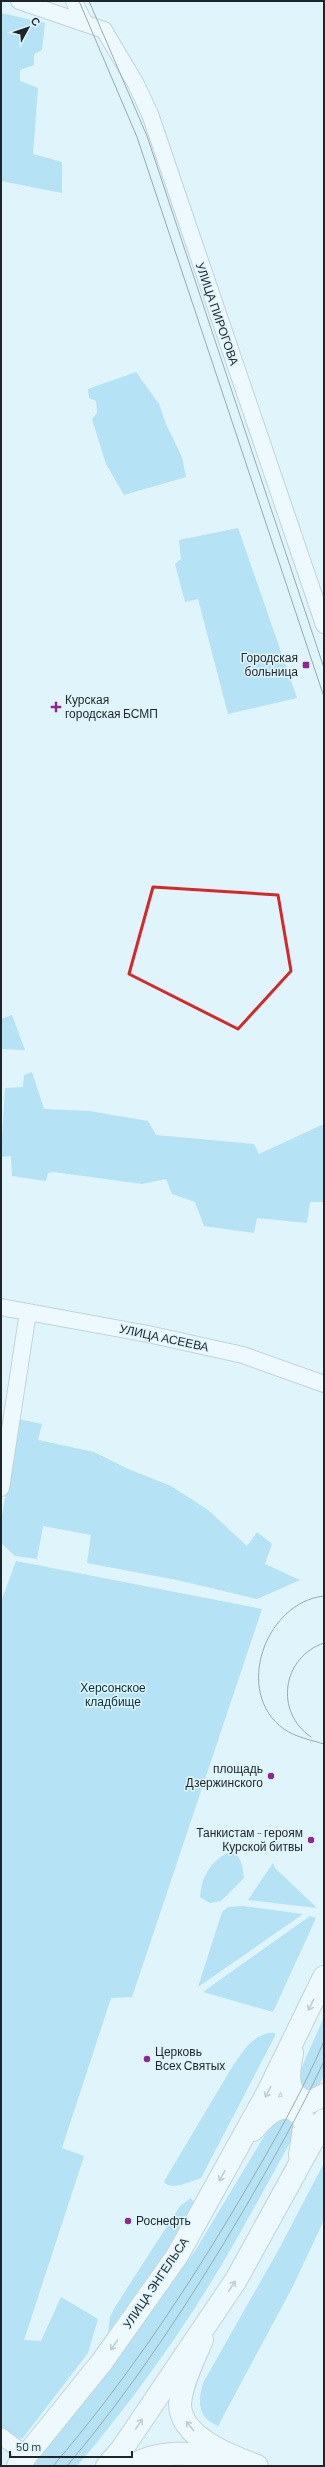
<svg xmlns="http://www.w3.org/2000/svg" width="325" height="2467" font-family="Barlow,sans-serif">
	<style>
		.green { fill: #80ccea }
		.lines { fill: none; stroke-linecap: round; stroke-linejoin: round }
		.street-casing { stroke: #9aadb4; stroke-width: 18 }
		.secondary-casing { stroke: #9aadb4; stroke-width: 24 }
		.primary-casing { stroke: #9aadb4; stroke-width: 24 }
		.street { stroke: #fff; stroke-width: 16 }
		.secondary { stroke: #fff; stroke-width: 22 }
		.primary { stroke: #fff; stroke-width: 22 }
		.tram { stroke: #465155; stroke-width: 1 }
		.oneway { stroke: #9a9d9f }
		.marked { fill: none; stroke: #d62828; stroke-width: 3; stroke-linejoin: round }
		.poi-dot { fill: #8c288f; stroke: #e0f4fc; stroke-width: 1.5 }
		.labels { text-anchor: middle; stroke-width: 3; stroke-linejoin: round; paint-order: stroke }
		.street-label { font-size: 12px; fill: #1e2629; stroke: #e0f4fc }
		.poi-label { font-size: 12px; fill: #1e2629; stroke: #e0f4fc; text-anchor: end }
		.park-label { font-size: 12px; fill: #032e3d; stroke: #e0f4fc }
	</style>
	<rect width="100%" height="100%" fill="#e0f4fc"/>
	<!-- green -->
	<path class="green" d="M1 13 45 23 42 50 34 54V65L20 70V81L38 88 33 154 62 162V193L1 181Z
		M136 372 159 404 166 424 182 457 186 477 124 495 106 464 92 419 97 413 96 401 89 398 88 389Z
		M238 528 297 698 228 714 198 599 185 602 175 564 181 559 179 540Z
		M12 1015 25 1050 1 1049V1019Z
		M32 1072 44 1109 89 1111 148 1121 156 1135 254 1144 259 1154 324 1124V1202H310L307 1223 257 1218 254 1233 204 1226 195 1202 172 1194 166 1179 142 1184 54 1172 48 1173 46 1181 12 1176 11 1156 1 1157 5 1088 23 1087 24 1075Z
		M18 1419 42 1424 38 1440 94 1452 128 1469 171 1486 208 1510 247 1546 257 1532 272 1544 265 1564 300 1580 257 1599 177 1580 87 1563 91 1535 43 1526 37 1559 15 1556 1 1543V1522Z
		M16 1561 262 1609 132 1997 111 1998 62 2148 84 2156 24 2340 41 2341 61 2297 98 2319 88 2353 22 2439 3 2431 1 2426V1602Z
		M229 1852C243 1855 242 1866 244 1878L221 1901 210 1903 200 1897C202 1876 210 1862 229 1852Z
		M273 1863 275 1868 317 1908 248 1900Z
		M243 1906 303 1914 198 1987 222 1912 228 1907Z
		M310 1916 316 1918 273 2012 203 1992Z
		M324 2017V2075L316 2091 309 2094 296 2080Z
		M268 2033H275V2036L201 2178C192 2181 171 2191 164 2182L166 2178 234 2064 248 2045 258 2037Z
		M277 2115 296 2119 297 2130C272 2175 248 2220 222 2264 180 2335 130 2404 77 2466H32L70 2420 195 2251Z
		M324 2163V2220L293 2286 218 2426C197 2417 198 2402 203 2383L279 2249Z
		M191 2198 194 2203 166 2251 108 2333 110 2317 115 2307 180 2206Z"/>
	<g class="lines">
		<defs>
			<path id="street" d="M19 1 104 30 136 84 150 114 324 625
				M74 1 84 22
				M1 1307 148 1334 243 1355 324 1384
				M1 1488 28 1312
				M1 2436 27 2456"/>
			<path id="secondary" d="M202 2340C194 2358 181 2385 180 2404 180 2438 233 2457 257 2466
				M132 2466C160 2448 197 2454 227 2457"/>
			<path id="primary" d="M292 2053C288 2073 284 2097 310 2102L324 2095
				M253 2130C263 2119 278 2101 294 2110 298 2113 303 2116 305 2122L300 2155
				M18 2466 102 2362 177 2256 268 2092 324 1977
				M107 2466 122 2449 236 2280 324 2120"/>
		</defs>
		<!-- street casing -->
		<use href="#street" class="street-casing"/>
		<!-- secondary casing -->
		<use href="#secondary" class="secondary-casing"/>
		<!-- primary casing -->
		<use href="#primary" class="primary-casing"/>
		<!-- street -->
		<use href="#street" class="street"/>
		<!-- secondary -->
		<use href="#secondary" class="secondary"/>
		<!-- primary -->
		<use href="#primary" class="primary"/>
		<!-- tram -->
		<path class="tram" d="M79 1 137 137 324 697
			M89 1 147 136 324 668
			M324 1596C265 1602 233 1693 284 1729 295 1737 311 1740 324 1744
			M311 1737C274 1712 282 1657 324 1643
			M53 2466C125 2382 186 2291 242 2196 272 2145 301 2095 324 2041
			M67 2466C133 2388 190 2301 242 2213 271 2163 300 2113 324 2061"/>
	</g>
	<!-- one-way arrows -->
	<defs><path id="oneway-shaft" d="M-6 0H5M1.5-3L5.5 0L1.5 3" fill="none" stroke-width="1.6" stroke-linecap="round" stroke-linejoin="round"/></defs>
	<g class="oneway">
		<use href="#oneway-shaft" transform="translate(311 2005) rotate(115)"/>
		<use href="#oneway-shaft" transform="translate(268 2092) rotate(118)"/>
		<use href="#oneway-shaft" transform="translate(222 2176) rotate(119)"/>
		<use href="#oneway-shaft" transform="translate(232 2286) rotate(-57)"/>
		<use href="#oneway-shaft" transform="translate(114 2345) rotate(125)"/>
		<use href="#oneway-shaft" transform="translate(139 2424) rotate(-56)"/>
		<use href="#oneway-shaft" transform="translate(190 2426) rotate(-129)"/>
	</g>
	<!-- marked area -->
	<path d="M0 0H325V2467H0ZM153 887 278 895 291 971 238 1029 129 974Z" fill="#e0f4fc" fill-opacity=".55" fill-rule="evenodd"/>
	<path class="marked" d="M153 887 278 895 291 971 238 1029 129 974Z"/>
	<!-- markers -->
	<g class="poi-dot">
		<rect x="302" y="661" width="8" height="8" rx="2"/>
		<path d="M54 701h4v4h4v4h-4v4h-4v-4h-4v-4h4z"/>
		<circle cx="271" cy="1776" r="4"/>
		<circle cx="311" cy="1840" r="4"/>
		<circle cx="147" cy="2059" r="4"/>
		<circle cx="128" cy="2221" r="4"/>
	</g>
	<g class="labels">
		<!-- street labels -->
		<g class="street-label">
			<text transform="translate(217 314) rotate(71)" y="4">УЛИЦА ПИРОГОВА</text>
			<text transform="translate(164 1338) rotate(12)" y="4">УЛИЦА АСЕЕВА</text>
			<text transform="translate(156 2283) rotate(-56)" y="4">УЛИЦА ЭНГЕЛЬСА</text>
		</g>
		<!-- poi labels -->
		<g class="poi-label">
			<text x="298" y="662">Городская<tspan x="298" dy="14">больница</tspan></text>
			<text x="65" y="704" text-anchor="start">Курская<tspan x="65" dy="14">городская БСМП</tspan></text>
			<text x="263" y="1773">площадь<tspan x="263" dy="14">Дзержинского</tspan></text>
			<text x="303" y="1837">Танкистам - героям<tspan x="303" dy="14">Курской битвы</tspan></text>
			<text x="155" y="2056" text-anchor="start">Церковь<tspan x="155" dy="14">Всех Святых</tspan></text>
			<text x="136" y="2225" text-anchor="start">Роснефть</text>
		</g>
		<!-- park labels -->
		<g class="park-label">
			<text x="113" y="1692">Херсонское<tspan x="113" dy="14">кладбище</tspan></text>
		</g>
	</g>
	<!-- border -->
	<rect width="325" height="2467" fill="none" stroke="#1e2629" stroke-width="4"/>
	<!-- north arrow -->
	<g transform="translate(28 28) rotate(50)" stroke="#e0f4fc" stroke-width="3" paint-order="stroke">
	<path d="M0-3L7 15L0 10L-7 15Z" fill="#1e2629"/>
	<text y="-6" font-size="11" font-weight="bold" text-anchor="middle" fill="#1e2629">С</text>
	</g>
	<!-- scale -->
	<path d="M10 2451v6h122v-6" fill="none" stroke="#1e2629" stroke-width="2"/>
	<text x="16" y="2451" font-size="12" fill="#1e2629" stroke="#e0f4fc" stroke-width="3" paint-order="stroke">50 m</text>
</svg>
